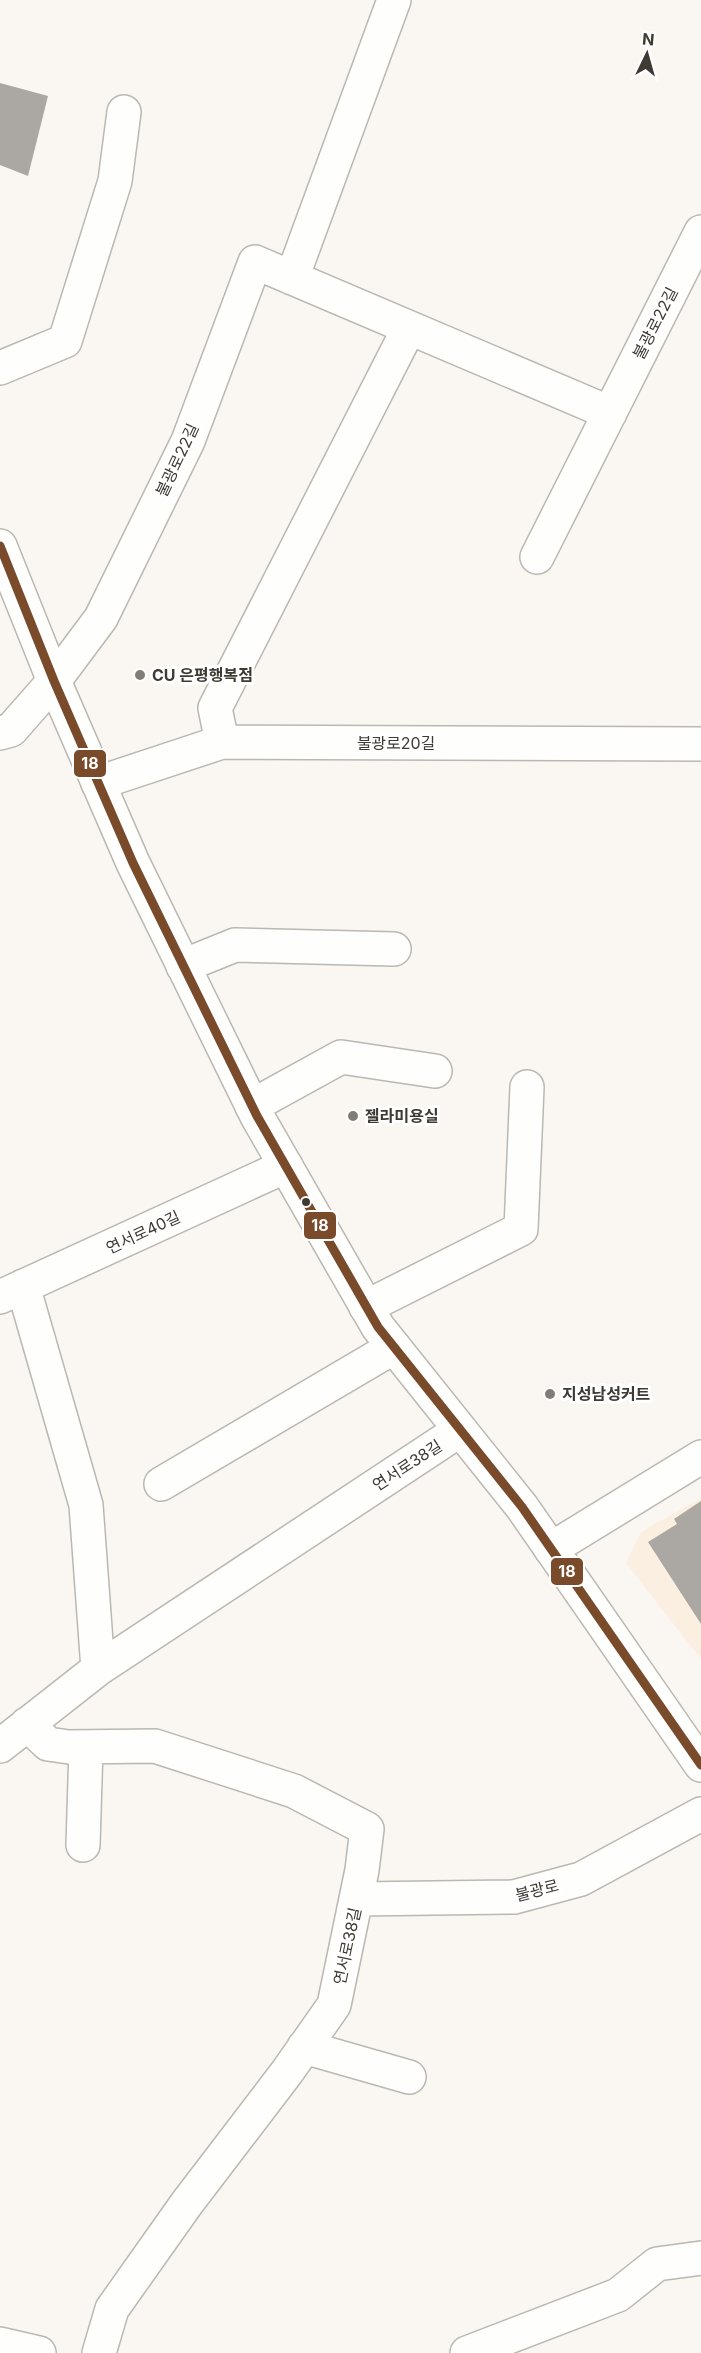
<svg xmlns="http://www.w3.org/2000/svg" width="701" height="2353" font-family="Inter,'Noto Sans KR',sans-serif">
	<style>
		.built { fill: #fbefe1 }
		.building { fill: #aba7a2 }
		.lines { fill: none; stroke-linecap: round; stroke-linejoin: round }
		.minor-casing { stroke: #bbb7b1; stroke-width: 36 }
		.major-casing { stroke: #bbb7b1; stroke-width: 36 }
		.minor { stroke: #fefefd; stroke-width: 33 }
		.major { stroke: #fefefd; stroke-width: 33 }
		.bus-1-casing { stroke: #fff; stroke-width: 14 }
		.bus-1 { stroke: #7a4b2a; stroke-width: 9 }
		.poi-dot { fill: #807c76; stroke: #fff; stroke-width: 2 }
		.bus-dot { fill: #3f3a34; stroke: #fff; stroke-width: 2 }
		.labels { text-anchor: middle; stroke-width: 6; stroke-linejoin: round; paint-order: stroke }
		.street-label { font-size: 16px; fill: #3f3a34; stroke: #fff }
		.poi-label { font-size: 16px; font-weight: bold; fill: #3f3a34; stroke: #fff; text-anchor: start }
		.line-badge { stroke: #fff; stroke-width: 2 }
		.badge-label { font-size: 16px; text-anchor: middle; font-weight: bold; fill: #fff }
	</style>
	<rect width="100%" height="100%" fill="#faf6f1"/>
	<!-- built -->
	<path class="built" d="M701 1498V1659L626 1563 641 1532Z"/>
	<!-- building -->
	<path class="building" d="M0 83 48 96 28 176 0 165Z
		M701 1501V1624L648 1542 677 1524 674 1519Z"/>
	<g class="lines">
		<defs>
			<path id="minor" d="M292 278 394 0
				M0 368 65 341 115 181 124 112
				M537 557 701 232
				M0 733 11 730 54 681 101 618 188 441 255 262 610 413
				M222 742 215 708 409 328
				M98 783 222 742 701 744
				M183 966 235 945 394 949
				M252 1106 341 1057 435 1071
				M23 1286 86 1505 98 1669
				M0 1297 286 1166
				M366 1307 521 1229 527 1087
				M161 1484 394 1347
				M551 1549 701 1457
				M27 1724 48 1744 69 1747 155 1746 294 1791 367 1829 362 1870 334 2005 287 2072 187 2203 112 2309 99 2353
				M0 1746 98 1669 460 1430
				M83 1845 86 1747
				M357 1899 514 1897 581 1879 701 1814
				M304 2047 409 2077
				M0 2344 39 2353
				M467 2353 618 2295 657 2264 701 2258"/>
			<path id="major" d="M0 546 54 681 133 863 257 1116 378 1327 522 1507 701 1765"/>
		</defs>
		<!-- minor casing -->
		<use href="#minor" class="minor-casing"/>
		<!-- major casing -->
		<use href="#major" class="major-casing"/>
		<!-- minor -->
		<use href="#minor" class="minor"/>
		<!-- major -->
		<use href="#major" class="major"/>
		<defs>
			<path id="bus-1" d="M0 546 54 681 133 863 257 1116 378 1327 522 1507 701 1765"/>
		</defs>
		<!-- bus-1 casing -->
		<use href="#bus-1" class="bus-1-casing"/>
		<!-- bus-1 -->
		<use href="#bus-1" class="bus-1"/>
	</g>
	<!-- markers -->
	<g class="poi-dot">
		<circle cx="140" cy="675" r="6"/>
		<circle cx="353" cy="1116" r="6"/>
		<circle cx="550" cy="1394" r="6"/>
	</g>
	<circle class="bus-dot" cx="306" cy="1202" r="5"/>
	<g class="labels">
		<!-- street labels -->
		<g class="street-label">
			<text transform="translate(655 323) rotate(-63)" y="6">불광로22길</text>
			<text transform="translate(177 460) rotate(-65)" y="6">불광로22길</text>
			<text x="396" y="749">불광로20길</text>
			<text transform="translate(143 1232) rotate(-25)" y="6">연서로40길</text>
			<text transform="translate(407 1465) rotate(-33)" y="6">연서로38길</text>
			<text transform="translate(537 1890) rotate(-14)" y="6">불광로</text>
			<text transform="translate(347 1946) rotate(-78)" y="6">연서로38길</text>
		</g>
		<!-- poi labels -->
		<g class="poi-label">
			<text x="152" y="681">CU 은평행복점</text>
			<text x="365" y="1122">젤라미용실</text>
			<text x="562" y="1400">지성남성커트</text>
		</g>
	</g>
	<g class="line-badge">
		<rect x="73" y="749" width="34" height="29" rx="6" fill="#7a4b2a"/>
		<rect x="303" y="1211" width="34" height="29" rx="6" fill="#7a4b2a"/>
		<rect x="550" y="1557" width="34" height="29" rx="6" fill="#7a4b2a"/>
	</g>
	<g class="badge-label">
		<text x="90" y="769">18</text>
		<text x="320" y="1231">18</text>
		<text x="567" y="1577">18</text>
	</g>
	<!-- north arrow -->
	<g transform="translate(647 54) rotate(5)" stroke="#ffffff" stroke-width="4.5" paint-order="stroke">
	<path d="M0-4.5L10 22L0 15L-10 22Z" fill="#3f3a34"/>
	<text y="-9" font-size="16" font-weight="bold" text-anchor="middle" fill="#3f3a34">N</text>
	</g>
</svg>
